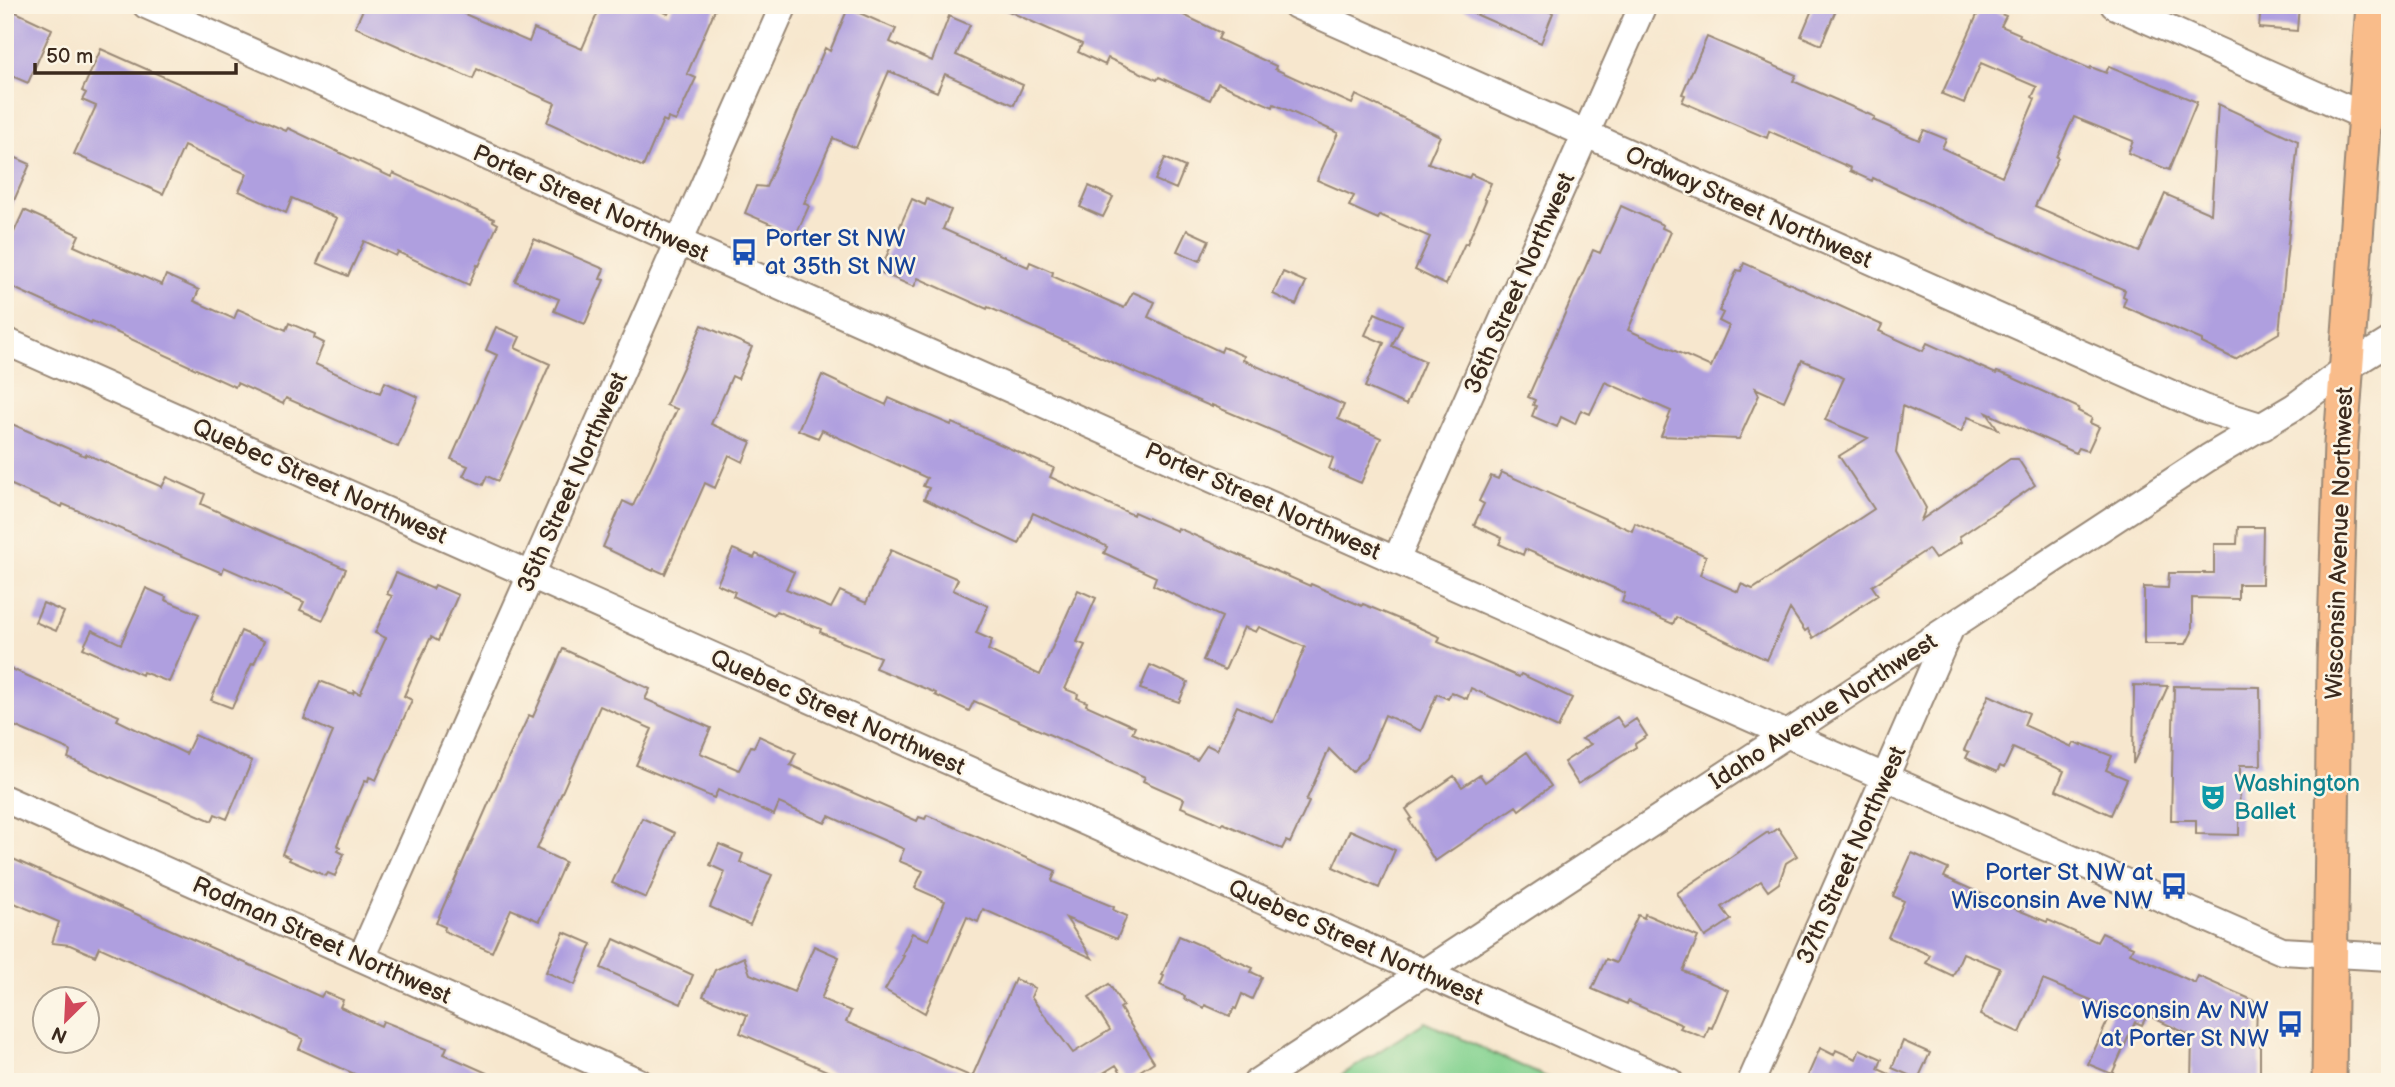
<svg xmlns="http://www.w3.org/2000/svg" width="2395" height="1087" font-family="'Balsamiq Sans',sans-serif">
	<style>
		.green { fill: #86d392; stroke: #607e58; stroke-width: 2 }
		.building { fill: #af9fdf }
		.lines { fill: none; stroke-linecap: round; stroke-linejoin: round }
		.minor-casing { stroke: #998876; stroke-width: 30 }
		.major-casing { stroke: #998876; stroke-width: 37 }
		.minor { stroke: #fff; stroke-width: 26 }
		.major { stroke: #f9bc8a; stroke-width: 33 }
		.labels { text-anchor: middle; stroke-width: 5; stroke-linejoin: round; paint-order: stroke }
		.street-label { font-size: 24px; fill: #3b2a1e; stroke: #fcf5e5 }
		.transit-label { font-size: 24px; fill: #164399; stroke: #fcf5e5; text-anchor: end }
		.culture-label { font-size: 24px; fill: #0d838f; stroke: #fcf5e5; text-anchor: start }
	</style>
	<rect width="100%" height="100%" fill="#fcf5e5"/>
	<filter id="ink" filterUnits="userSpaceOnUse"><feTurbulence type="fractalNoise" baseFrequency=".0143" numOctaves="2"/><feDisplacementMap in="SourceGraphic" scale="14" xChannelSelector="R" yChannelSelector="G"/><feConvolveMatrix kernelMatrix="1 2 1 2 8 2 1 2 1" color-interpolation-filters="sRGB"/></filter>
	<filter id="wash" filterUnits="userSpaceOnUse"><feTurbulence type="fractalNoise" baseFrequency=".00686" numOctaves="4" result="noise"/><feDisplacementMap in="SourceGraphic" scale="28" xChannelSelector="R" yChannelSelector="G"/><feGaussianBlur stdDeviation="1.57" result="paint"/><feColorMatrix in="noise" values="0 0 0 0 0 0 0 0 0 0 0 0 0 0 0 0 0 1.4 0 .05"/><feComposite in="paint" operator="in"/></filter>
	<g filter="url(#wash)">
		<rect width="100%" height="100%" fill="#f7e7ce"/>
		<!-- green -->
		<path class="green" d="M1425 1022 1557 1082H1331Z"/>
		<g id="blocks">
			<!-- building -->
			<path class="building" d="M365 5H444L529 42 534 29 582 49 601 5H649L668 14 672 5H717L687 74 696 78 676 121 668 118 667 122 663 120 643 167 547 122 555 103 477 69 473 79 355 27Z
				M995 5H1163L1221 33 1218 39 1276 66 1275 69 1352 104 1356 95 1440 136 1428 163 1469 178 1471 174 1491 183 1484 199 1486 200 1467 244 1465 243 1446 285 1415 270 1430 237 1380 215 1378 219 1349 206 1354 196 1317 180 1338 133 1274 104 1273 107 1218 83 1210 100 1159 77 1157 80 1108 58 1105 65 1078 52 1082 44Z
				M1455 5H1535L1553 13 1541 43Z
				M1814 5H1838L1821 45 1801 36Z
				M2261 5H2299L2297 31 2259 28Z
				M1981 6 2006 16 2001 26 2020 34 2019 37 2090 69 2091 67 2106 73 2109 66 2197 102 2169 170 2128 153 2133 141 2074 117 2056 157 2058 158 2035 206 2139 252 2165 194 2211 214 2218 104 2298 141 2279 333 2235 359 2202 343V340L2123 306 2126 298 2123 296 2125 290 1992 233 1873 178 1872 181 1850 171 1851 168 1769 131 1767 138 1682 102 1685 95 1682 94 1707 37 1796 75 1793 81 1875 117 1873 120 1919 140 1924 130 1946 139 1942 148 2002 176 2035 99 2032 97 2037 87 1981 63 1964 103 1942 94Z
				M5 7 52 29 28 83 5 73Z
				M848 8 896 29 890 42 932 61 949 16 970 25 956 55 1023 85 1014 105 945 74 937 92 889 71 856 148 833 138 804 203 809 206 796 235 745 213 756 186 766 187 825 48 830 51Z
				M101 49 286 131 288 128 391 177 393 173 494 219 493 221 498 224 479 266 477 265 469 285 398 252 396 256 364 241 348 276 317 263 337 218 292 198 286 213 239 191 247 174 184 146 163 194 74 154 96 106 82 100 86 93 82 91Z
				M5 153 30 164 5 221Z
				M1165 158 1185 167 1176 189 1155 180Z
				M1089 186 1113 197 1103 217 1080 207Z
				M912 199 925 205 927 199 951 210 943 229 1028 267 1030 262 1053 272 1052 276 1124 308 1133 292 1155 302 1148 317 1221 352 1223 347 1244 356 1243 360 1344 405 1338 419 1381 438 1361 483 1329 469 1333 458 1292 439 1212 405V407L988 307 987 309 918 278 914 287 882 273 885 265 883 264Z
				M1621 206 1663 225 1662 228 1671 232 1628 330 1711 367 1729 326 1719 321 1723 313 1719 311 1737 270 1741 271 1744 263 1882 325 1879 331 1923 351 1927 343 1996 374 1997 372 2009 376 2079 408 2078 411 2092 418 2090 423 2099 427 2088 451 2079 448 2076 453 1987 413 1998 429 1968 417 1961 432 1902 406 1896 453 1926 508 1921 520 2010 459H2018L2035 485 1959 537 1961 542 1935 559 1928 549 1872 586 1878 595 1813 638 1808 629 1805 631 1790 609 1767 660 1676 617 1673 624 1622 602 1625 593 1569 568 1525 549 1523 555 1499 544 1502 538 1474 525 1484 504 1479 501 1491 476 1498 479 1501 472 1632 531 1635 523 1706 556 1700 575 1738 592 1741 584 1753 589 1874 509 1839 456 1868 438 1825 420 1844 378 1802 360 1784 401 1755 388 1759 395 1739 439 1661 436 1671 411 1605 382 1590 414 1581 410 1575 424 1561 417 1557 427 1532 416 1536 406 1533 405 1535 400 1528 397 1593 250 1600 253Z
				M24 210 79 235 74 246 162 285 166 275 199 290 194 301 234 319 238 309 286 330 289 323 315 334 314 338 324 343 315 364 380 393 385 382 418 397 398 447 286 398 283 404 237 383 235 387 92 321 91 323 5 284V252Z
				M1187 230 1209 240 1200 261 1177 251Z
				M534 239 604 269 600 279 604 280 585 324 554 311 559 299 515 281Z
				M1283 272 1306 282 1296 305 1273 294Z
				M1375 313 1402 325 1392 346 1425 361 1406 405 1365 387 1384 343 1365 335Z
				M702 325 752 347 738 379 732 376 711 424 751 442 743 462 729 455 715 488 705 483 665 574 654 569 653 571 603 547 623 501 633 506 677 409 666 405Z
				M496 327 520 337 515 348 550 364 498 481 487 476 483 485 463 476 468 466 451 459 497 355 486 350Z
				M822 375 886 405 889 398 951 425 952 423 1054 468 1050 477 1133 515 1134 512 1177 531 1178 528 1310 586 1311 584 1362 606 1363 604 1411 624 1440 637 1438 642 1519 677 1521 674 1572 698 1558 728 1471 688 1467 699 1451 692 1448 699 1437 694 1421 731 1385 715 1367 757 1352 772 1329 749 1306 801 1309 802 1290 843 1286 841 1282 849 1223 823 1222 825 1203 816 1181 807 1184 799 1143 781 1145 777 974 701 969 711 935 695 936 693 875 668 880 657 842 642 820 632 821 629 776 611 774 615 733 596 735 592 717 584 733 549 754 558 756 554 794 572 786 589 831 608 840 591 866 603 891 550 958 579 953 590 988 606 976 633 992 640 988 650 1040 675 1078 590 1096 598 1077 642 1085 645 1065 689 1078 694 1077 698 1087 702 1086 705 1135 727 1132 733 1197 760 1207 745 1217 750 1237 706 1273 722 1305 647 1259 627 1256 632 1244 627 1225 670 1203 660 1222 617 1153 585 1156 577 1104 553 1107 547 1098 542 1033 513 1019 544 924 499 929 488 923 486 927 478 822 430 818 438 798 430Z
				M5 421 85 456 86 454 162 487 167 477 205 494 201 504 346 569 323 620 300 610 304 602 224 567 222 573 63 504 62 507 5 482Z
				M2238 527H2263L2262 584H2238V599L2192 598V632L2186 644H2144V587L2168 588 2169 573H2214V544H2237Z
				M396 573 433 589 435 585 458 595 438 641 431 637 418 664 404 696 412 700 376 780 369 777 368 781 365 780 337 845 340 847 338 851 344 854 335 876 328 873 326 876 289 860 290 858 282 854 333 732 304 719 320 681 353 694 354 691 360 694 386 638 375 633 392 596 387 594Z
				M146 588 166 597 165 600 199 614 169 682 143 672 142 675 83 648 92 630 121 644Z
				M43 603 64 612 56 631 35 622Z
				M241 631 264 641 254 664 252 663 232 708 211 700Z
				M563 649 650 689 645 699 711 728 700 753 739 770 751 746 754 747 759 736 796 753 790 765 917 821 919 817 925 819 927 815 1056 871 1052 880 1053 882 1114 907 1113 910 1127 916 1117 939 1066 918 1092 958 983 909 978 922 967 917 925 1013 885 990 904 956 902 955 912 933 929 940 945 901 915 888 923 871 899 861 904 849 829 816 825 823 779 803 774 815 718 790 714 798 636 765 652 729 600 706 537 849 565 862 539 921 511 909 492 952 444 931 445 927 436 923 509 757 529 715 533 717Z
				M1150 665 1188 682 1179 702 1140 689Z
				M5 666 119 716 117 720 186 754 195 735 252 761 227 819 215 814 212 821 135 788 68 758 70 752 68 749 5 722Z
				M2134 685 2168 686 2133 764Z
				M2174 686 2260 687 2261 765H2240L2239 835 2196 834V820H2171Z
				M1989 695 2029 713 2024 725 2072 747 2074 743 2082 746V744L2112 756 2106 770 2127 779 2111 815 2056 790 2064 771 2013 748 2004 768 2000 766 1997 772 1966 758 1969 752 1964 750Z
				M1617 717 1624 727 1636 719 1647 736 1635 744 1636 747 1578 784 1564 762 1591 744 1582 739Z
				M1527 752 1551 786 1519 810 1516 806 1435 861 1409 820 1412 818 1406 809 1454 776 1462 787 1480 775 1485 782Z
				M642 818 675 833 646 898 612 883Z
				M1778 828 1797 856 1786 863 1779 883 1768 891 1761 881 1722 907 1731 920 1705 937 1677 893 1768 832 1769 834Z
				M1350 830 1395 850 1379 888 1333 867Z
				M719 844 743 854 740 862 772 875 750 925 710 907 725 872 710 865Z
				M1912 853 1948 869 1944 877 2006 905 2047 922 2048 920 2097 942 2102 933 2133 947 2130 953 2195 983 2198 976 2257 1002 2256 1040H2260V1082H2191L2192 1036 2147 1015 2142 1025 2135 1022 2112 1074 2088 1064 2113 1009 2043 980 2020 1033 1980 1015 2000 968 1963 953 1953 976 1926 963 1930 955 1888 937 1904 901 1893 896Z
				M13 859 321 997 324 992 343 1000 340 1007 381 1026 383 1021 447 1047 444 1054 507 1082H372L299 1049 303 1039 99 947 95 956 70 945 52 943 59 922 5 899V877Z
				M1645 914 1698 937 1683 971 1728 990 1712 1028 1709 1027 1705 1038 1680 1028 1682 1025 1628 1001 1627 1004 1592 989 1606 959 1616 963 1638 915 1644 918Z
				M564 932 592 944 575 985 546 972Z
				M1179 936 1253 968 1251 972 1262 977 1252 999 1242 994 1236 1009 1234 1008 1230 1016 1205 1005 1204 1008 1184 999 1185 996 1160 985 1164 976 1162 975Z
				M614 939 693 975 681 1004 601 968Z
				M814 946 839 957 821 999 851 1011 846 1022 972 1077 1015 979 1035 988 1031 997 1073 1053 1110 1030 1089 997 1109 984 1123 1006 1120 1008 1154 1062 1126 1080 1116 1065 1089 1082H852L740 1033 747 1015 703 996 715 970 744 957 750 974 794 992Z
				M1903 1041 1930 1053 1918 1079 1892 1068Z
				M1820 1048 1834 1055 1836 1050 1856 1059 1860 1049 1882 1059 1878 1069 1907 1082H1805Z"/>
		</g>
	</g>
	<g filter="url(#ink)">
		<use href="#blocks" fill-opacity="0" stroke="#998876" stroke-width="2"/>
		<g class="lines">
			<defs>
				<path id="minor" d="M146 5 1816 747 2282 951 2390 957
					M1296 5 2203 408 2263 427
					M2114 5 2364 116
					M5 341 1670 1082
					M1396 560 1643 5
					M5 799 639 1082
					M361 958 784 5
					M1257 1082 2208 458 2294 407 2345 369 2390 341
					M1751 1082 1951 627"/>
				<path id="major" d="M2329 1082 2334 663 2341 443 2373 5"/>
			</defs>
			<!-- minor casing -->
			<use href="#minor" class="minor-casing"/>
			<!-- major casing -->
			<use href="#major" class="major-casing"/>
			<!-- minor -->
			<use href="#minor" class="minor"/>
			<!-- major -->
			<use href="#major" class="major"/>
		</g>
	</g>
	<!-- icons -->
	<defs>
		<symbol id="bus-bare" viewBox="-9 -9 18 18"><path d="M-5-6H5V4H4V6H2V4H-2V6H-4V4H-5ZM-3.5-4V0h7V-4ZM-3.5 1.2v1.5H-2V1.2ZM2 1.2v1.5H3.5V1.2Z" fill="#1a4fb4" stroke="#fcf5e5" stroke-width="2.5" paint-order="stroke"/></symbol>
		<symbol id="theatre-bare" viewBox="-9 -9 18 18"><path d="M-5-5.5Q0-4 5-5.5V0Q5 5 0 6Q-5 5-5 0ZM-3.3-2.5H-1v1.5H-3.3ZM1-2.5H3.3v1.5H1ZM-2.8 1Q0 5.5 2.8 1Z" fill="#0f9aa8" stroke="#fcf5e5" stroke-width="2.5" paint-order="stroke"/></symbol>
	</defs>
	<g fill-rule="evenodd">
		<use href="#bus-bare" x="725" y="233" width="38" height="38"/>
		<use href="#theatre-bare" x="2194" y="778" width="38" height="38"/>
		<use href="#bus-bare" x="2155" y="867" width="38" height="38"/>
		<use href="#bus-bare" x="2271" y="1005" width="38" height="38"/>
	</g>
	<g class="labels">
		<!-- street labels -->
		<g class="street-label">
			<text transform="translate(591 203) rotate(24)" y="8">Porter Street Northwest</text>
			<text transform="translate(1749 207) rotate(24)" y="8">Ordway Street Northwest</text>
			<text transform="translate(1519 283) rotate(-66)" y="8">36th Street Northwest</text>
			<text transform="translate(320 481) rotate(24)" y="8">Quebec Street Northwest</text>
			<text transform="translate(572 482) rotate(-66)" y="8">35th Street Northwest</text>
			<text transform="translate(1263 501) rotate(24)" y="8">Porter Street Northwest</text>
			<text transform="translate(2339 543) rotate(-88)" y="8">Wisconsin Avenue Northwest</text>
			<text transform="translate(1823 711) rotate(-33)" y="8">Idaho Avenue Northwest</text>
			<text transform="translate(838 712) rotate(24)" y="8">Quebec Street Northwest</text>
			<text transform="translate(1851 855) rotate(-66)" y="8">37th Street Northwest</text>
			<text transform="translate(322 940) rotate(24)" y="8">Rodman Street Northwest</text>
			<text transform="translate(1356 942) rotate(24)" y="8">Quebec Street Northwest</text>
		</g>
		<!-- transit labels -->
		<g class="transit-label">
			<text x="765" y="246" text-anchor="start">Porter St NW<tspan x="765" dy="28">at 35th St NW</tspan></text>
			<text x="2153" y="880">Porter St NW at<tspan x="2153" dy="28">Wisconsin Ave NW</tspan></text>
			<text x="2269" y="1018">Wisconsin Av NW<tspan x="2269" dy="28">at Porter St NW</tspan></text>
		</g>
		<!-- culture labels -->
		<g class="culture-label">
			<text x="2234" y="791">Washington<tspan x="2234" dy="28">Ballet</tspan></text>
		</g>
	</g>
	<!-- margin -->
	<rect width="2395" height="1087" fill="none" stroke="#fcf5e5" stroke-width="28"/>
	<!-- north arrow -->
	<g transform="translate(66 1020) rotate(204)"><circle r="33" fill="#fcf5e5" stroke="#afa495" stroke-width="2"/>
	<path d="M0-5L12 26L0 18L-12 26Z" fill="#d1495b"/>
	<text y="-10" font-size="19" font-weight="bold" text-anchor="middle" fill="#3b2a1e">N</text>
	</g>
	<!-- scale -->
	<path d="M35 63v10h201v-10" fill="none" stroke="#3b2a1e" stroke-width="3.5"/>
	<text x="46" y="63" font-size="21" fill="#3b2a1e" stroke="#fcf5e5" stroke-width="5" paint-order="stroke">50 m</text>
</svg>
